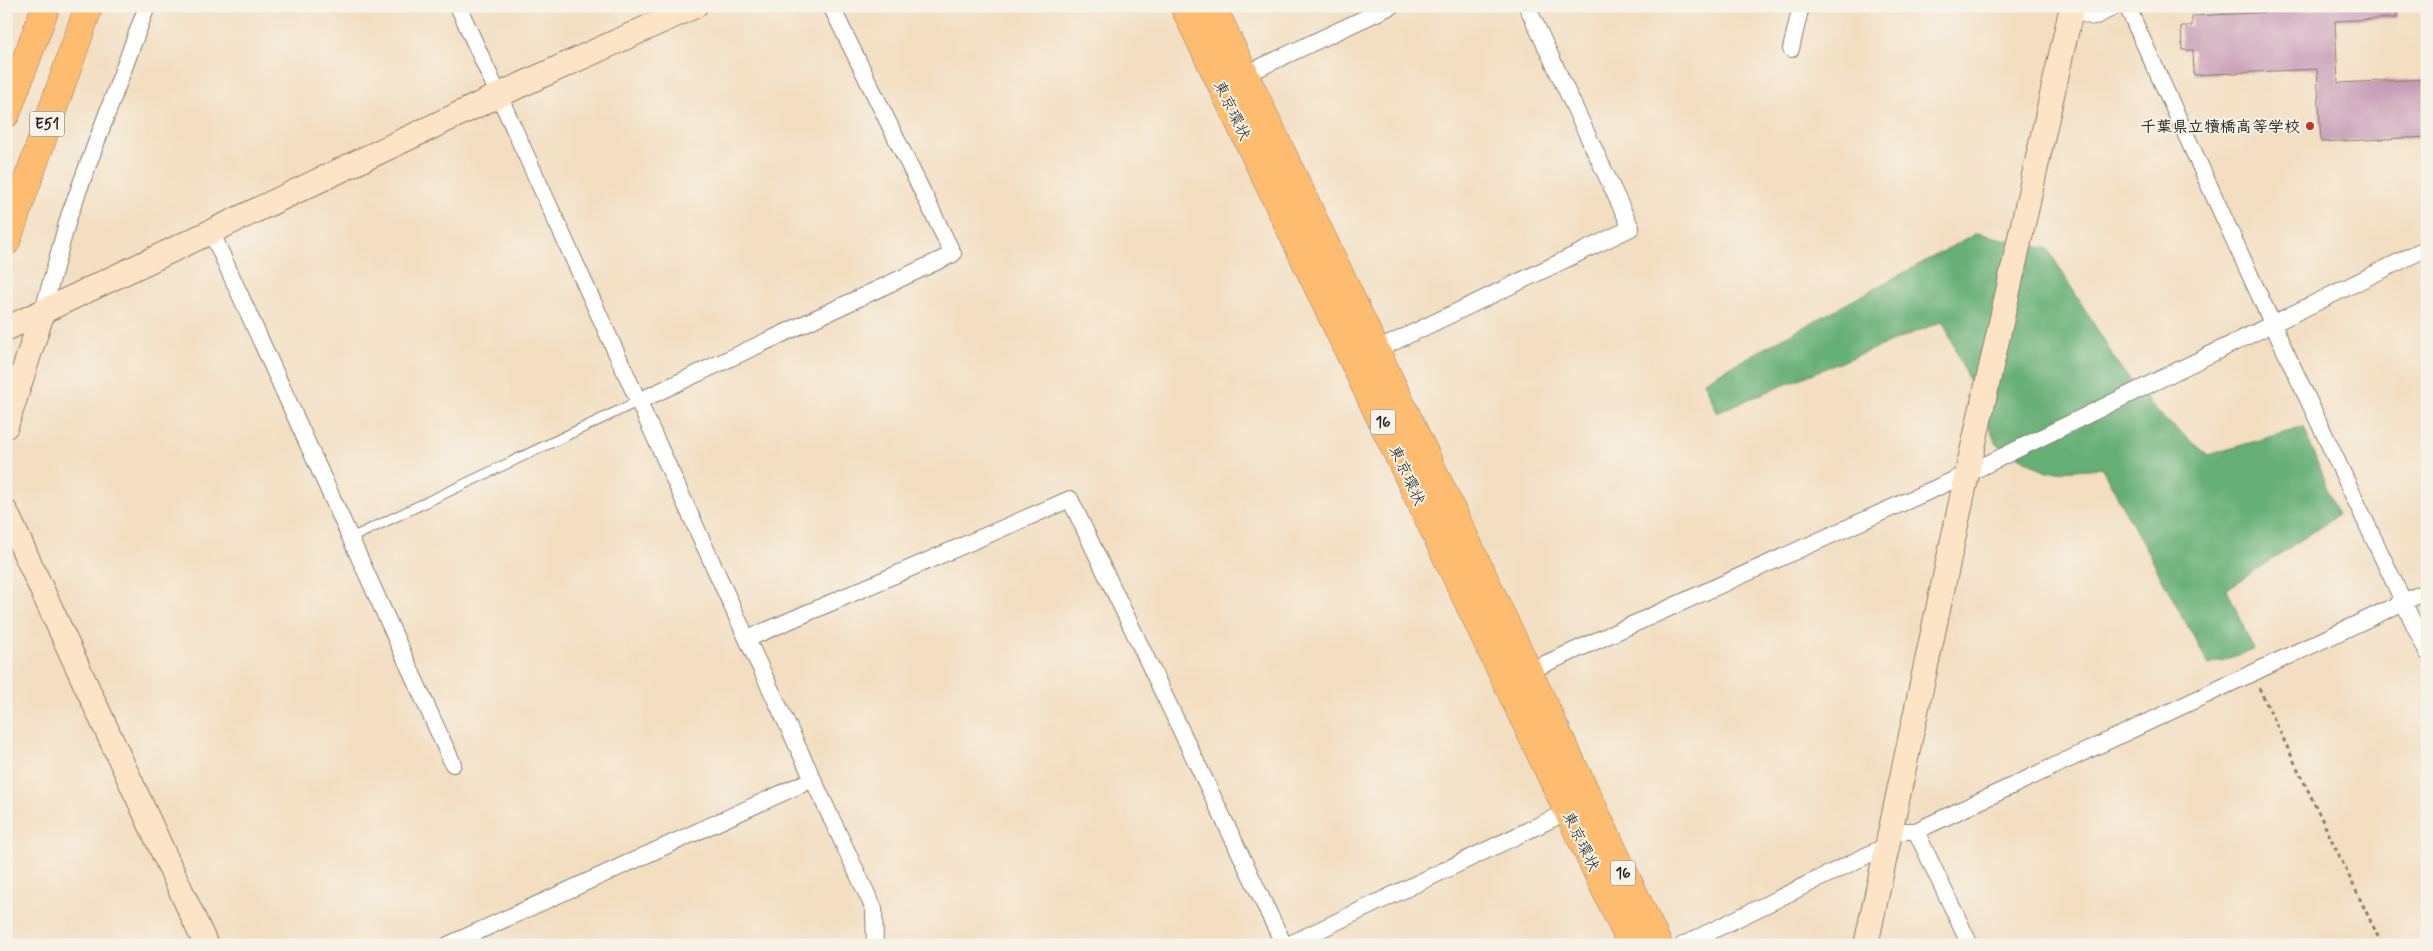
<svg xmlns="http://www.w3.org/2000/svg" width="2433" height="951" font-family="Mynerve,'Klee One',sans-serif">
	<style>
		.forest { fill: #66af76; stroke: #416649 }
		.building { fill: #c89bb6 }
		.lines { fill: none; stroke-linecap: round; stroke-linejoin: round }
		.lane-casing { stroke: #887d6e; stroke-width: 11 }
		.street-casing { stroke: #887d6e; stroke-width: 18 }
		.secondary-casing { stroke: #887d6e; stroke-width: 26 }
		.highway-casing { stroke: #887d6e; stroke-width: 29 }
		.path { stroke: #887d6e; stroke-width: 3; stroke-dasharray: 4 4; stroke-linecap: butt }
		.lane { stroke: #fff; stroke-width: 9 }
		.street { stroke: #fff; stroke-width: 16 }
		.secondary { stroke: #fee4c6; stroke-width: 24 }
		.highway { stroke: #fdbc70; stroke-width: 28 }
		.poi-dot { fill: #c8321e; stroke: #f7f3e8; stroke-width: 2 }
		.labels { text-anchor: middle; stroke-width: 4; stroke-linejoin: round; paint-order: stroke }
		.shield { fill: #f7f3e8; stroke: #5e5c59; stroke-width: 1 }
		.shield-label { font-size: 15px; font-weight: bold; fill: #1c1c1c }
		.street-label { font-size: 16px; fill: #1c1c1c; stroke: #f7f3e8 }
		.poi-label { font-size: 16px; font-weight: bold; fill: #1c1c1c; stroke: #f7f3e8; text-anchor: end }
	</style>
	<rect width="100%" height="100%" fill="#f7f3e8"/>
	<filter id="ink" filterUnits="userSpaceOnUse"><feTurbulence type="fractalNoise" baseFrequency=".02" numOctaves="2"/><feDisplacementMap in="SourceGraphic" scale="10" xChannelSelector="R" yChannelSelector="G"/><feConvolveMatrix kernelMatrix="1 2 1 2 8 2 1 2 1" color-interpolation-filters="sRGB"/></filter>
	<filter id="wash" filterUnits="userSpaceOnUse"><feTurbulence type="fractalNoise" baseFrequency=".0096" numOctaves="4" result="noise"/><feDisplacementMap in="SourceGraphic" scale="20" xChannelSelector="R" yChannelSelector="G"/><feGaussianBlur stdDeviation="1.12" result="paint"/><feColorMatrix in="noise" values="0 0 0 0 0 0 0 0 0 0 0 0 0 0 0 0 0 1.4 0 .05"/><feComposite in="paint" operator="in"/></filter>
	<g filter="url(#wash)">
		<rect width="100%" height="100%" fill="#f3dec1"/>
		<!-- forest -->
		<path class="forest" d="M1977 233 2048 249 2121 369 2163 418 2208 455 2304 427 2337 516 2227 589 2254 650 2209 665 2102 468 2046 472 1996 443 1943 321 1717 412 1704 381Z"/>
		<g id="blocks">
			<!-- building -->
			<path class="building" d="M2315 6H2397V18L2335 21 2338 83 2427 79V137L2321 142 2317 69 2194 75 2193 50H2182L2181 26H2192V16L2315 10Z"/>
		</g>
	</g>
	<g filter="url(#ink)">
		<use href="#blocks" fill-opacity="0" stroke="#887d6e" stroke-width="1"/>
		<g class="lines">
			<defs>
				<path id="lane" d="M351 538 639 401"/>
				<path id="street" d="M458 6 747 639 874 909 875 945
					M2127 6 2272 323 2427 652
					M2071 10 2094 17 2116 6
					M1791 49 1801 6
					M1244 75 1391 6
					M211 231 453 764
					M43 311 69 216 147 6
					M1375 351 1631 228 1527 6
					M639 401 953 254 831 6
					M747 639 1070 499 1284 945
					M1527 672 1967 474 2427 248
					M1890 831H1916L2427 591
					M1916 831 1970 945
					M448 945 813 779
					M1288 945 1575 808
					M1683 945 1886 846"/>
				<path id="secondary" d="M10 327 499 95 695 6
					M6 426 43 311
					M6 512 206 945
					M1866 945 1967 474 2072 6"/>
				<path id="highway" d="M1184 6 1632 945
					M1212 6 1658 945
					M6 114 46 6
					M6 242 89 6"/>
			</defs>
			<!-- lane casing -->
			<use href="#lane" class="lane-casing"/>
			<!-- street casing -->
			<use href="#street" class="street-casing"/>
			<!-- secondary casing -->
			<use href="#secondary" class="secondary-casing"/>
			<!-- highway casing -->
			<use href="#highway" class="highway-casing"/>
			<!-- path -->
			<path class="path" d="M2259 688 2382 945"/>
			<!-- lane -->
			<use href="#lane" class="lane"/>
			<!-- street -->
			<use href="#street" class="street"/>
			<!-- secondary -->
			<use href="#secondary" class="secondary"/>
			<!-- highway -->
			<use href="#highway" class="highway"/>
		</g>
	</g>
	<!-- markers -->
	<circle class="poi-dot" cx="2310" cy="126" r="5"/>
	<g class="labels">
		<!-- shield labels -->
		<g class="shield">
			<rect x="29.5" y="111.5" width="35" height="25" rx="4"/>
			<rect x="1370.5" y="409.5" width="25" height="25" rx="4"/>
			<rect x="1610.5" y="860.5" width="25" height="25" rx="4"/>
		</g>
		<g class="shield-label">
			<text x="47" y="129">E51</text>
			<text x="1383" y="427">16</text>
			<text x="1623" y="878">16</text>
		</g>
		<!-- street labels -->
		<g class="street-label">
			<text transform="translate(1233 110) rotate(64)" y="6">東京環状</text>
			<text transform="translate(1408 475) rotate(65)" y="6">東京環状</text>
			<text transform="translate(1582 841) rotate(64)" y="6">東京環状</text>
		</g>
		<!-- poi labels -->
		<g class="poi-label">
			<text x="2300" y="132">千葉県立犢橋高等学校</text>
		</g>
	</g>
	<!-- margin -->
	<rect width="2433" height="951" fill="none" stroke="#f7f3e8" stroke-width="25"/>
</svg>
